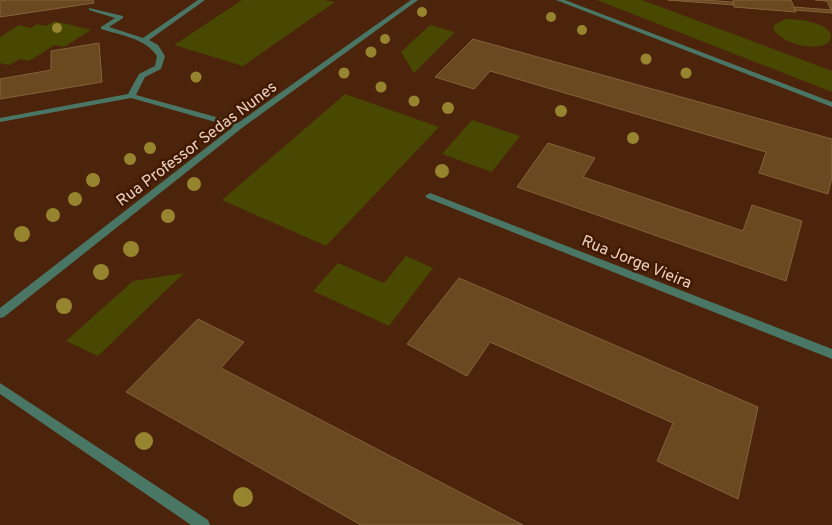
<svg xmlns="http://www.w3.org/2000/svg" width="832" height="525" font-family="Overpass,sans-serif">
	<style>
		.green { fill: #494803 }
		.building { fill: #6a4921; stroke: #84623b }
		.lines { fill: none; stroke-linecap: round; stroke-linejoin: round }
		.street { fill: #4a7666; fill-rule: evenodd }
		.tree { fill: #97842f }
		.labels { text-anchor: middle; stroke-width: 5; stroke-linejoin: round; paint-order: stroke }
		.street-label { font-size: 16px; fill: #e9cfc1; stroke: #411901 }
	</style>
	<rect width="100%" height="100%" fill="#4c230b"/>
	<!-- green -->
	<path class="green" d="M242 0H324L335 2 243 66 174 45Z
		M597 0H642L832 71V92Z
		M786 19C797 19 829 22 831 36 831 39 830 41 828 43 815 52 778 43 773 27L775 24Z
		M55 21 91 30 64 47 55 45 29 61 20 59 9 65 0 63V37L19 25 31 28 37 24 46 26Z
		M430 25 455 32 414 73 401 52Z
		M345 94 439 127 326 246 222 200Z
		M472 120 520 136 492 172 442 154Z
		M406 256 433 268 389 326 313 291 338 263 384 283Z
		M184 273 98 356 66 341 133 281Z"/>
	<!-- building -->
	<path class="building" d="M7 0H93L94 3 0 17V1Z
		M668 0H703L733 2 734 5Z
		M733 0H791L796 12 734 7Z
		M815 0H832V13L795 10 794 7 831 10 827 1Z
		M473 39 832 139V177L828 194 759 173 766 152 490 71 474 89 435 77Z
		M99 43 102 82 0 99V79L51 70V51Z
		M548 143 595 158 583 177 743 231 752 205 802 221 786 281 517 187Z
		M459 278 758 407 738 499 657 461 673 423 490 342 467 376 407 344Z
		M198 319 244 342 221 368 523 525H361L126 392Z"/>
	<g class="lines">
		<!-- street -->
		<path class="street" d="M198 0H205L149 40 158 45 165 56 161 69 145 77 136 95 238 123 411 0H418L242 128 4 317 0 318V308L233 127 131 98 0 122V118L128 94 139 74 155 66 157 56C145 38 120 35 101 29V27L115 18 89 10V8L123 16V18L109 27 143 38Z
			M556 0H565L832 102V107Z
			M430 193 832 349V359L427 198 425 196Z
			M0 383 208 520 210 525H191L0 394Z"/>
	</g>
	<!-- trees -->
	<g class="tree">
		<circle cx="422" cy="12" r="5"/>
		<circle cx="551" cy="17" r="5"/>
		<circle cx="57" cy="28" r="5"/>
		<circle cx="582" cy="30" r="5"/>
		<circle cx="385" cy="39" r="5"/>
		<circle cx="371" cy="52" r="5.5"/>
		<circle cx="646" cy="59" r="5.5"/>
		<circle cx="344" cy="73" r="5.5"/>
		<circle cx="686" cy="73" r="5.5"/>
		<circle cx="196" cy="77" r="5.5"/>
		<circle cx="381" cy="87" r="5.5"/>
		<circle cx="414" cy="101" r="5.5"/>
		<circle cx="448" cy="108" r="6"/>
		<circle cx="561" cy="111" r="6"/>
		<circle cx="633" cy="138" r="6"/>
		<circle cx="150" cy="148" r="6"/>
		<circle cx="130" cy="159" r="6"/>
		<circle cx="442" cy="171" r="7"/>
		<circle cx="93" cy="180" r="7"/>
		<circle cx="194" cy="184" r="7"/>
		<circle cx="75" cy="199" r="7"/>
		<circle cx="53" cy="215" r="7"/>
		<circle cx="168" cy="216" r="7"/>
		<circle cx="22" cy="234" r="8"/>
		<circle cx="131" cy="249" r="8"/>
		<circle cx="101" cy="272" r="8"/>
		<circle cx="64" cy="306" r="8"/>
		<circle cx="144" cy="441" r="9"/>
		<circle cx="243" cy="497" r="10"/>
	</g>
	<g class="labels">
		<!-- street labels -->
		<g class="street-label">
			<text transform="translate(196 143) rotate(-37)" y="6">Rua Professor Sedas Nunes</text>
			<text transform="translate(637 261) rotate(22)" y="6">Rua Jorge Vieira</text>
		</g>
	</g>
</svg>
